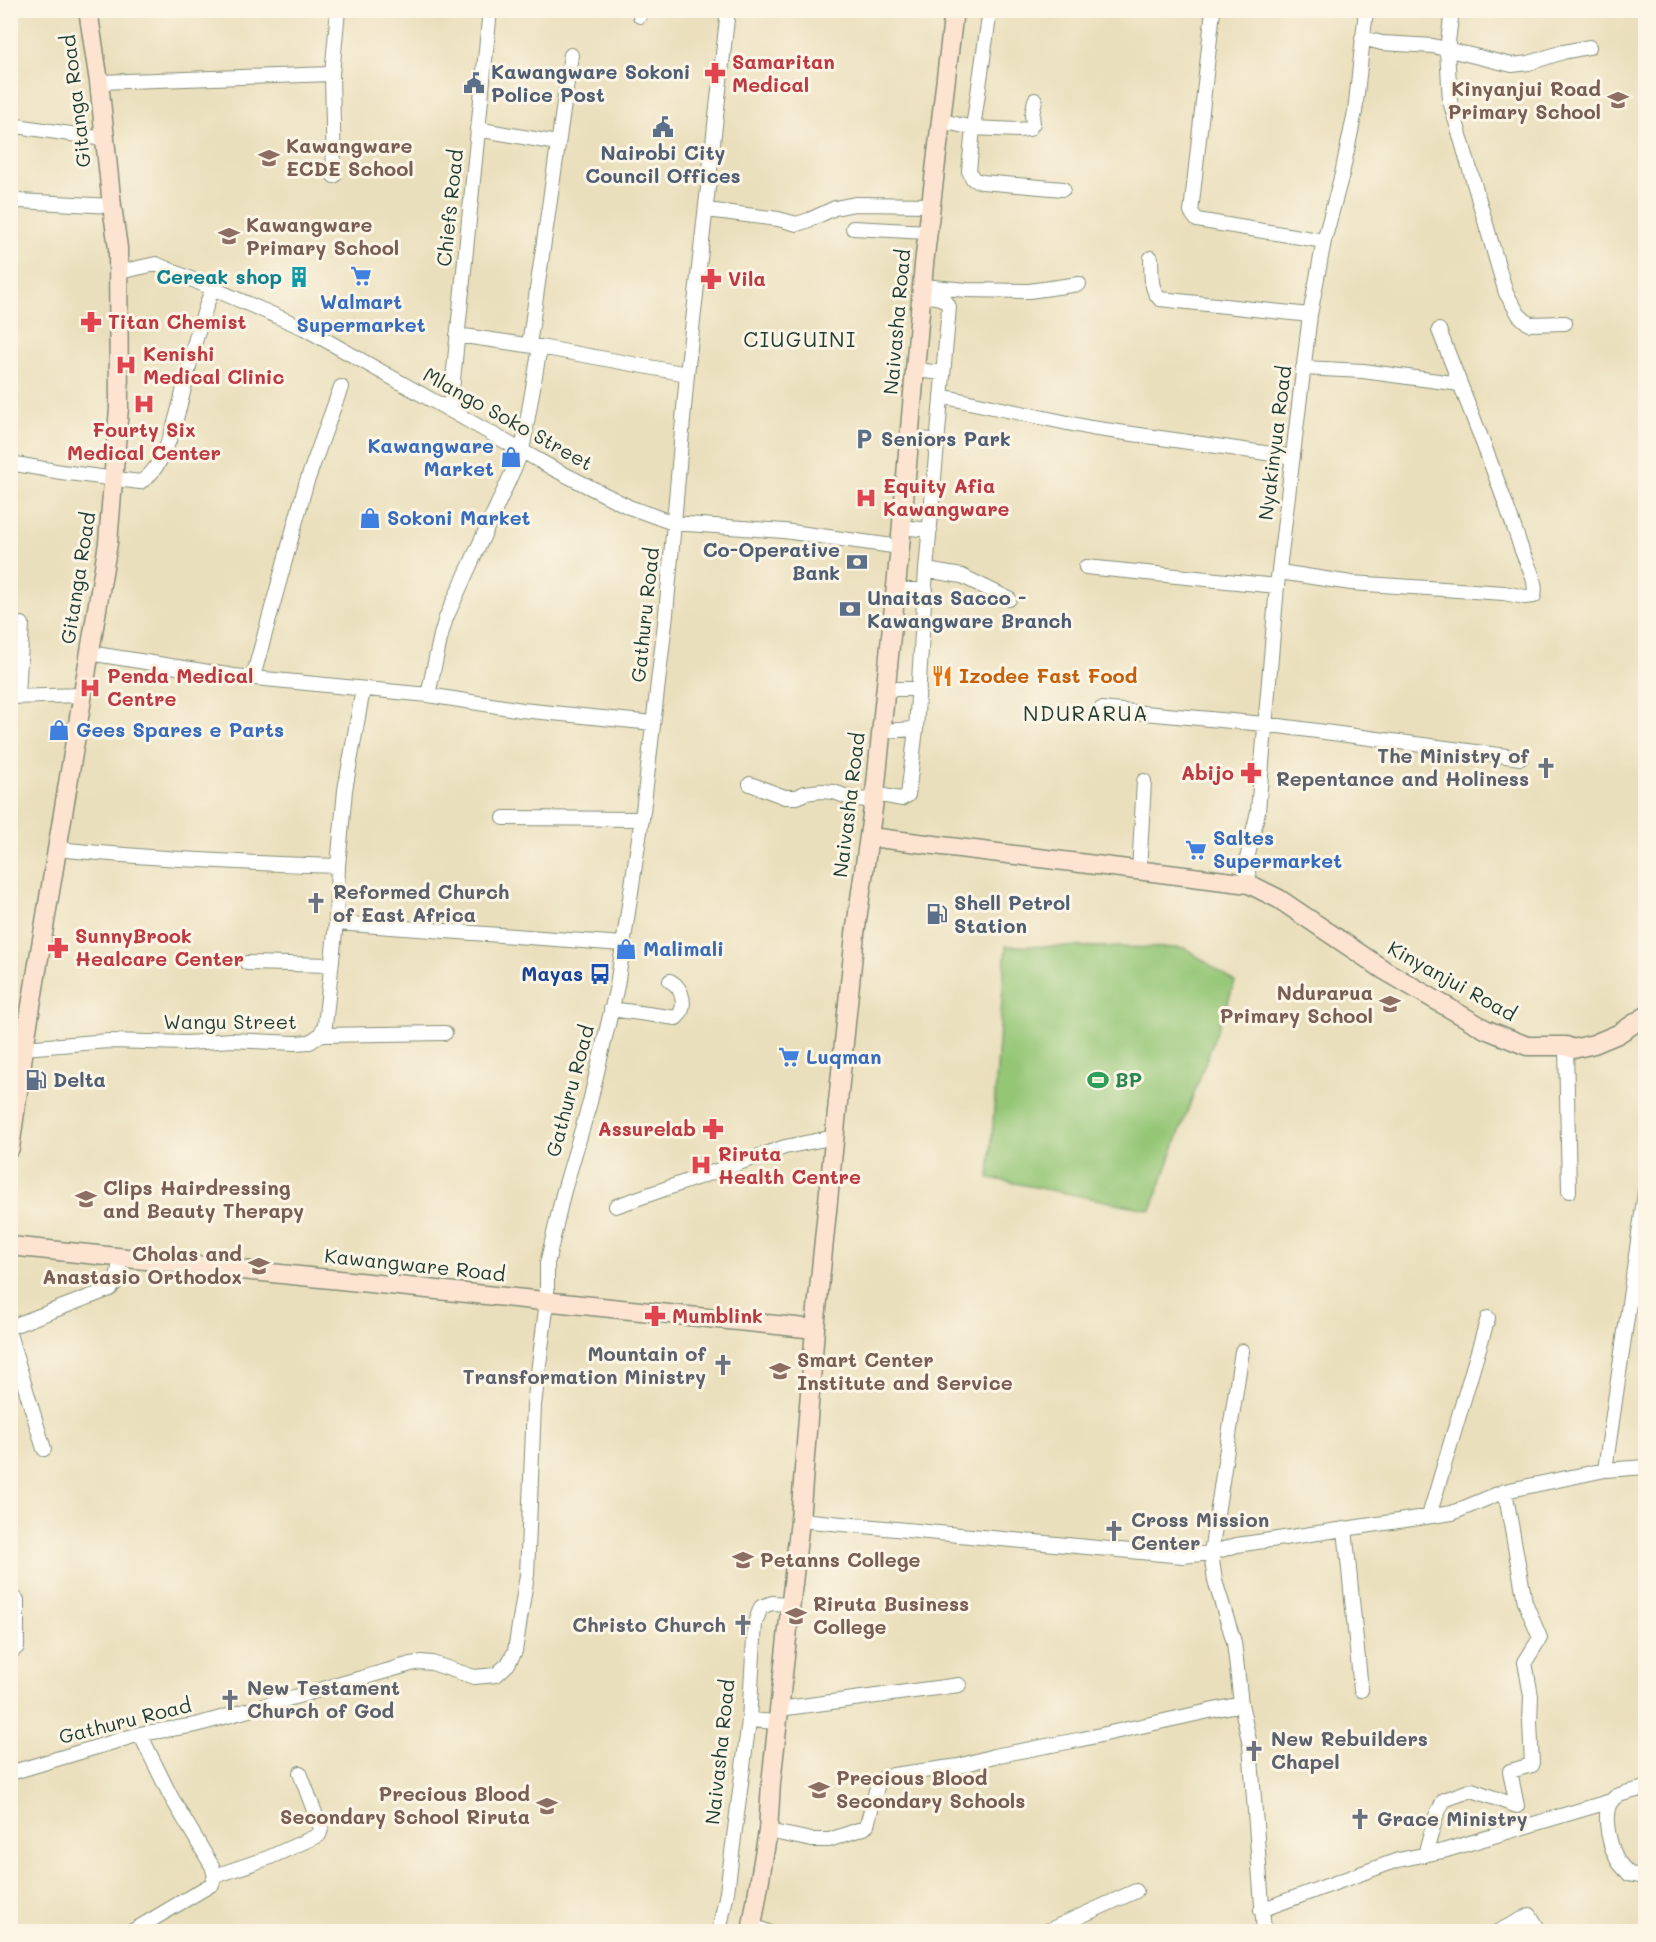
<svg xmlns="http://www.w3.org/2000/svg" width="1656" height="1942" font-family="Mali,sans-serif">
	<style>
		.green { fill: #94c676; stroke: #5a8255; stroke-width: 1.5 }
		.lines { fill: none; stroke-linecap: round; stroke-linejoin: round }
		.minor-casing { stroke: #848e78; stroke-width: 16 }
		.secondary-casing { stroke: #848e78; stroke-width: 21 }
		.minor { stroke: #fff; stroke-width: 14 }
		.secondary { stroke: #fde4d0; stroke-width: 18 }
		.labels { text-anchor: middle; stroke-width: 6; stroke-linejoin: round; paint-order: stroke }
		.health-label { font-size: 20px; font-weight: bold; fill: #be3a42; stroke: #fcf5e5; text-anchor: start }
		.service-label { font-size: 20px; font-weight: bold; fill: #4e5e75; stroke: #fcf5e5; text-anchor: start }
		.education-label { font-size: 20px; font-weight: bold; fill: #785e54; stroke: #fcf5e5; text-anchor: start }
		.street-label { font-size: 20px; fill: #1f3d34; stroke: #fcf5e5 }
		.culture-label { font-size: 20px; font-weight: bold; fill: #0d838f; stroke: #fcf5e5; text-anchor: end }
		.shop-label { font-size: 20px; font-weight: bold; fill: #366cbe; stroke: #fcf5e5; text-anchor: start }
		.food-label { font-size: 20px; font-weight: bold; fill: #c56008; stroke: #fcf5e5; text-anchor: start }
		.worship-label { font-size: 20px; font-weight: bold; fill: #5b616d; stroke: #fcf5e5; text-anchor: start }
		.transit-label { font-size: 20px; font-weight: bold; fill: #164399; stroke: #fcf5e5; text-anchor: end }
		.leisure-label { font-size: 20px; font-weight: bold; fill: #27864d; stroke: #fcf5e5; text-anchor: start }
		.neighbourhood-label { font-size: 21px; letter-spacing: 1.5px; fill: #1f3d34; stroke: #fcf5e5 }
	</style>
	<rect width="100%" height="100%" fill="#fcf5e5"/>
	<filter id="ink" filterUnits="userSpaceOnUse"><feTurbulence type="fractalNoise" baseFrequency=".0167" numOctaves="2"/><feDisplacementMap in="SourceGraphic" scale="12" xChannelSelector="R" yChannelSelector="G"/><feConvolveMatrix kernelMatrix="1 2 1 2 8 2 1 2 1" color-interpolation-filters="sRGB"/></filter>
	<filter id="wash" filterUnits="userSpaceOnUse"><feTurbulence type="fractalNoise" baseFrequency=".008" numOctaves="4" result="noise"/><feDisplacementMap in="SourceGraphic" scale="24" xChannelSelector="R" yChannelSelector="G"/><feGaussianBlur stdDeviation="1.35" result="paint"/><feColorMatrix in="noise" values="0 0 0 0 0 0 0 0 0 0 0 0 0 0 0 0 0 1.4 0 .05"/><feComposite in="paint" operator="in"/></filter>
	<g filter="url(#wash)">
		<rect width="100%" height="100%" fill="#eadfbc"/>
		<!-- green -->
		<path class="green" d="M1006 946 1185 948 1235 982 1151 1210 989 1178Z"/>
	</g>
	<g filter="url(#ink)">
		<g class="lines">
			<defs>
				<path id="minor" d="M990 10 973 128 1018 130 1029 129 1033 123 1032 115 1035 100
					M1213 10 1191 212 1197 220 1324 241
					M1452 10 1447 50 1450 101 1506 293 1519 315 1529 324 1565 323
					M640 16 641 10
					M1362 38 1382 43 1433 46 1512 65 1529 63 1563 52 1589 47
					M332 74 334 176
					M99 82 332 74 338 10
					M942 121 973 128 969 171 973 179 982 182 1063 189
					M10 125 104 139
					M477 129 557 143
					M707 210 778 219 797 224 809 220 835 208 855 204 931 205
					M10 211 14 202 19 201 112 206
					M853 228 928 232
					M1151 258C1152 272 1149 288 1160 299L1310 315
					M119 272 156 264 304 328 554 469 629 507 673 523 784 531 900 547
					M922 286 967 290 1029 291 1079 284
					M457 335 540 347 687 374
					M529 345 571 55
					M1303 368 1363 371 1460 384
					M915 370 943 373
					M941 396 1091 428 1293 457
					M450 410 490 10
					M909 439 937 440
					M10 463 61 472 140 482C173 466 185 376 195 342 200 324 206 307 212 289
					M901 527 930 530
					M1086 567 1277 586
					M926 570 962 576 1009 599
					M1280 572 1351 583 1504 593 1525 597 1534 596C1538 579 1526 564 1521 548 1497 475 1467 402 1439 330
					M896 590H926
					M89 653 234 676 428 695 441 635 446 618 522 451 540 347
					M253 677 306 484 341 387
					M886 689H919
					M428 695 522 710 653 723
					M18 696 22 624
					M10 697 83 695
					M1101 709 1264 724 1521 758
					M881 731 916 729
					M750 784 785 797H797L805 793 821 791 834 792 850 798 874 801
					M875 794 901 799 908 795 916 729 926 570 949 307C945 295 931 297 921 296
					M504 818 642 819
					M58 849C151 859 245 863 338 866
					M1139 872 1144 781
					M1249 884 1247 859 1258 811 1277 586 1310 315 1324 241 1342 174 1355 112 1366 10
					M336 923 338 866 345 790 363 689
					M247 963 331 965
					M611 1009 676 1018C688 1009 683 987 670 981
					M320 1035 445 1033
					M1566 1046 1569 1191
					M24 1048 108 1041 187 1043 232 1040 295 1043 310 1042 320 1035 325 1025 336 923 623 944
					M616 1206 785 1147 835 1137
					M10 1327 110 1289 116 1282 121 1258
					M10 1337 44 1449
					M1242 1351 1211 1553 1215 1581 1234 1642 1241 1704 1250 1745 1264 1932
					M1605 1470 1646 1186
					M1429 1516 1488 1318
					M800 1520 1183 1556 1211 1553 1237 1545 1452 1513 1505 1491 1605 1470 1646 1467
					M1345 1529 1361 1690
					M10 1653 17 1647V1600
					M779 1709 959 1685
					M749 1720 778 1722
					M10 1773 140 1734 196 1725 411 1664 421 1662 432 1663 474 1677 496 1675 508 1664 515 1651 527 1575 534 1405 547 1301V1264L563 1194 590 1102 617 986 643 811 666 614 687 374 728 10
					M1646 1788C1637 1790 1626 1792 1617 1796 1599 1806 1609 1844 1617 1859 1619 1864 1625 1869 1629 1874L1646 1877
					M768 1831 812 1840H829L864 1828 867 1825 878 1783 886 1776 959 1766 994 1756 1078 1740 1241 1704
					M1425 1855 1436 1816 1444 1800 1472 1790 1517 1806 1510 1771 1532 1765 1530 1722 1531 1696 1525 1662 1540 1638 1525 1602 1505 1491
					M215 1876 268 1858 319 1835 321 1829 300 1773
					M1261 1910 1398 1860 1443 1851 1611 1801
					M753 1926 768 1932
					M131 1932 212 1884 215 1876 212 1866 170 1795 140 1734
					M719 1932 727 1892 749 1720 755 1623 761 1607 772 1603 791 1604
					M1045 1932 1136 1891
					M1497 1932 1530 1915 1540 1932"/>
				<path id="secondary" d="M870 837 1249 884 1279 899 1384 970 1485 1029 1527 1046H1566L1573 1049 1594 1044 1618 1034 1646 1016
					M10 1148 24 1048 108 543 119 408 118 248 112 206 99 82 88 10
					M10 1246 815 1329
					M751 1932 768 1831 771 1783 800 1520 815 1329 855 934 875 794 900 547 924 264 954 10"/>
			</defs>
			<!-- minor casing -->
			<use href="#minor" class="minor-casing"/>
			<!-- secondary casing -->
			<use href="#secondary" class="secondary-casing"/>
			<!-- minor -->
			<use href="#minor" class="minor"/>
			<!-- secondary -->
			<use href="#secondary" class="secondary"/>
		</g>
	</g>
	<!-- icons -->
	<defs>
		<symbol id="pharmacy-bare" viewBox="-9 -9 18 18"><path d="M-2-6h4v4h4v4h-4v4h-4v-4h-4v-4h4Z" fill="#e0444e" stroke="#fcf5e5" stroke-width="2.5" paint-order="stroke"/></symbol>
		<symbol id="civic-bare" viewBox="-9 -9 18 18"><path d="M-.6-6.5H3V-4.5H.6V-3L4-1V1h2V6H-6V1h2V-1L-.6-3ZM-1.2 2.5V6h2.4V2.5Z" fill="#5c6f8a" stroke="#fcf5e5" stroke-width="2.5" paint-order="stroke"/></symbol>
		<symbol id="school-bare" viewBox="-9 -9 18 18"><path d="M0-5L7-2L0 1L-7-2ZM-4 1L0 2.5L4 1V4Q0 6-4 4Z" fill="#8d6e63" stroke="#fcf5e5" stroke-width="2.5" paint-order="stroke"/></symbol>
		<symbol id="supermarket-bare" viewBox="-9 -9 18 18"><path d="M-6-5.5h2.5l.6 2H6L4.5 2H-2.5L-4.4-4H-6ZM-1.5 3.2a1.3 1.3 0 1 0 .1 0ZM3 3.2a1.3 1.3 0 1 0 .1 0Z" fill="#3f7fe0" stroke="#fcf5e5" stroke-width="2.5" paint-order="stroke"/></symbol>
		<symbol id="building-bare" viewBox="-9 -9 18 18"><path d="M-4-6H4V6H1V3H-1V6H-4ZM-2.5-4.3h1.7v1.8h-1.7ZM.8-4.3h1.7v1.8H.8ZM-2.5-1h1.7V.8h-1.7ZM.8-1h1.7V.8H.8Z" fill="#0f9aa8" stroke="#fcf5e5" stroke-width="2.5" paint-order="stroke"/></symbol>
		<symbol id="hospital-bare" viewBox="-9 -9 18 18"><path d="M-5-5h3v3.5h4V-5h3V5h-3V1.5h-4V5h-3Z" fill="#e0444e" stroke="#fcf5e5" stroke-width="2.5" paint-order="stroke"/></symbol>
		<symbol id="parking-bare" viewBox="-9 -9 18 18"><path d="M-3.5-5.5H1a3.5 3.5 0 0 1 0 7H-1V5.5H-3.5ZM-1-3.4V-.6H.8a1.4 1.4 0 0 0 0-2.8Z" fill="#5c6f8a" stroke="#fcf5e5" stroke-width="2.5" paint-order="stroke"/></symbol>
		<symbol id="shop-bare" viewBox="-9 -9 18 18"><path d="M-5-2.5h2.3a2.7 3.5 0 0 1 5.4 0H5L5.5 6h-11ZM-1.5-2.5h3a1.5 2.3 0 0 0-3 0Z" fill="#3f7fe0" stroke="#fcf5e5" stroke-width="2.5" paint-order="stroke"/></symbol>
		<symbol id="bank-bare" viewBox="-9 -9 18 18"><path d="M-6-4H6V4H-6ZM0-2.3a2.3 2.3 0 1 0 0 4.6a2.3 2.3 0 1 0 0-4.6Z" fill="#5c6f8a" stroke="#fcf5e5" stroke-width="2.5" paint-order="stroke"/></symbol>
		<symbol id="restaurant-bare" viewBox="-9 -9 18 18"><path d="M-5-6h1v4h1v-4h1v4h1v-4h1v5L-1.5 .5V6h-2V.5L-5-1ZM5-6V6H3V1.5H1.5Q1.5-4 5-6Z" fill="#e8710a" stroke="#fcf5e5" stroke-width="2.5" paint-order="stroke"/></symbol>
		<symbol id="church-bare" viewBox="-9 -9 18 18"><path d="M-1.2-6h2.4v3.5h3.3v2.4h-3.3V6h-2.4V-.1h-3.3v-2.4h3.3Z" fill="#6b7280" stroke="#fcf5e5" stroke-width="2.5" paint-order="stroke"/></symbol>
		<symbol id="fuel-bare" viewBox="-9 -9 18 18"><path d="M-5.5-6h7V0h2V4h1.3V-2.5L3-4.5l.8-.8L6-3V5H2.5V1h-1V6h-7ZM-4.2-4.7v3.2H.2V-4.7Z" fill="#5c6f8a" stroke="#fcf5e5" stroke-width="2.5" paint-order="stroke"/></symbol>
		<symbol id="bus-bare" viewBox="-9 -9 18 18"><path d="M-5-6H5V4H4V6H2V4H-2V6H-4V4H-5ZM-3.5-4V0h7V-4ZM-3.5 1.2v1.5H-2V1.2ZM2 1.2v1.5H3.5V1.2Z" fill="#1a4fb4" stroke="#fcf5e5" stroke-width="2.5" paint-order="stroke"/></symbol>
		<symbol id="stadium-bare" viewBox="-9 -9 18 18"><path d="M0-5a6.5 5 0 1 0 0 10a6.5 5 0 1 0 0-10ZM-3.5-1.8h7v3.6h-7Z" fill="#2e9e5b" stroke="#fcf5e5" stroke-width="2.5" paint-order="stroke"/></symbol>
		<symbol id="university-bare" viewBox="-9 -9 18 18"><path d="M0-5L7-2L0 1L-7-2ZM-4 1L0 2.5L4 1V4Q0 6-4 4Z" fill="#8d6e63" stroke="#fcf5e5" stroke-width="2.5" paint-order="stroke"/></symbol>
	</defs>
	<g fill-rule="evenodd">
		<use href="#pharmacy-bare" x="700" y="58" width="30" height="30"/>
		<use href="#civic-bare" x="459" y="68" width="30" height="30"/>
		<use href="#school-bare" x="1603" y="85" width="30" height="30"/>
		<use href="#civic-bare" x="648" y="112" width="30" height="30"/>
		<use href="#school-bare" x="254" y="143" width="30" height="30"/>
		<use href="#school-bare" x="214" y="221" width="30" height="30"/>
		<use href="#supermarket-bare" x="346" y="261" width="30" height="30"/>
		<use href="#building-bare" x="284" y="262" width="30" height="30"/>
		<use href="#pharmacy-bare" x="696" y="264" width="30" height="30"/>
		<use href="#pharmacy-bare" x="76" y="307" width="30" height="30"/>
		<use href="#hospital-bare" x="111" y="350" width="30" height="30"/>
		<use href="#hospital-bare" x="129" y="389" width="30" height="30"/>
		<use href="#parking-bare" x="849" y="424" width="30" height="30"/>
		<use href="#shop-bare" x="496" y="442" width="30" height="30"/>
		<use href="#hospital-bare" x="851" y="483" width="30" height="30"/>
		<use href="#shop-bare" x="355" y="503" width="30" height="30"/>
		<use href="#bank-bare" x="842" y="547" width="30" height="30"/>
		<use href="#bank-bare" x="835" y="594" width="30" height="30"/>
		<use href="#restaurant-bare" x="927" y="661" width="30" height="30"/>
		<use href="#hospital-bare" x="75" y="673" width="30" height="30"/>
		<use href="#shop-bare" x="44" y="715" width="30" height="30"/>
		<use href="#church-bare" x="1531" y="753" width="30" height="30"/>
		<use href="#pharmacy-bare" x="1236" y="758" width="30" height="30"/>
		<use href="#supermarket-bare" x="1181" y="835" width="30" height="30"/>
		<use href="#church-bare" x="301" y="888" width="30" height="30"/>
		<use href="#fuel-bare" x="922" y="899" width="30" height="30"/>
		<use href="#pharmacy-bare" x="43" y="933" width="30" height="30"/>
		<use href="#shop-bare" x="611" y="934" width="30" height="30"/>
		<use href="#bus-bare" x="585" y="959" width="30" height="30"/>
		<use href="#school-bare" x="1375" y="989" width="30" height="30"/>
		<use href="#supermarket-bare" x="774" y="1042" width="30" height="30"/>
		<use href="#fuel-bare" x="21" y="1065" width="30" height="30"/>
		<use href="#stadium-bare" x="1083" y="1065" width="30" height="30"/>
		<use href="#pharmacy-bare" x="698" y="1114" width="30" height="30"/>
		<use href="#hospital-bare" x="686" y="1150" width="30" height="30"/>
		<use href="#school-bare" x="71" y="1184" width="30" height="30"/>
		<use href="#school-bare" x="244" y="1251" width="30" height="30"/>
		<use href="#pharmacy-bare" x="640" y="1301" width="30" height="30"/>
		<use href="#church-bare" x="708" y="1350" width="30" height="30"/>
		<use href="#university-bare" x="765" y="1356" width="30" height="30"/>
		<use href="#church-bare" x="1099" y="1516" width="30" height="30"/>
		<use href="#university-bare" x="728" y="1545" width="30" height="30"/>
		<use href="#university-bare" x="781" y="1601" width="30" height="30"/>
		<use href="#church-bare" x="728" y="1610" width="30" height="30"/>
		<use href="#church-bare" x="215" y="1685" width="30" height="30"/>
		<use href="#church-bare" x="1239" y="1736" width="30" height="30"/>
		<use href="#school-bare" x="804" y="1775" width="30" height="30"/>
		<use href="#school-bare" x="532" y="1791" width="30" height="30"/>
		<use href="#church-bare" x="1345" y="1804" width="30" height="30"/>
	</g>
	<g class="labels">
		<!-- health labels -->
		<g class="health-label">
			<text x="732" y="69">Samaritan<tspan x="732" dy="23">Medical</tspan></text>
			<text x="728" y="286">Vila</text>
			<text x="108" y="329">Titan Chemist</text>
			<text x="143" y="361">Kenishi<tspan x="143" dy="23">Medical Clinic</tspan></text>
			<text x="144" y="437" text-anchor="middle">Fourty Six<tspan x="144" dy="23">Medical Center</tspan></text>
			<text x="883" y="493">Equity Afia<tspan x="883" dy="23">Kawangware</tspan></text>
			<text x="107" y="683">Penda Medical<tspan x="107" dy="23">Centre</tspan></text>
			<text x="1234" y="780" text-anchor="end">Abijo</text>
			<text x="75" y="943">SunnyBrook<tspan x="75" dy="23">Healcare Center</tspan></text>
			<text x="696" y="1136" text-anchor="end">Assurelab</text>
			<text x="718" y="1161">Riruta<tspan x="718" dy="23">Health Centre</tspan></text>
			<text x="672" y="1323">Mumblink</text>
		</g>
		<!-- service labels -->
		<g class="service-label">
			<text x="491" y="79">Kawangware Sokoni<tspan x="491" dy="23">Police Post</tspan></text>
			<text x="663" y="160" text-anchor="middle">Nairobi City<tspan x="663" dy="23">Council Offices</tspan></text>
			<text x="881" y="446">Seniors Park</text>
			<text x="840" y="557" text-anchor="end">Co-Operative<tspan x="840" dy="23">Bank</tspan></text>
			<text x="867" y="605">Unaitas Sacco -<tspan x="867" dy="23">Kawangware Branch</tspan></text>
			<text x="954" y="910">Shell Petrol<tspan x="954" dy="23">Station</tspan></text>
			<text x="53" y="1087">Delta</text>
		</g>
		<!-- education labels -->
		<g class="education-label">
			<text x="1601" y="96" text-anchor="end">Kinyanjui Road<tspan x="1601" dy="23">Primary School</tspan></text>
			<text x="286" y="153">Kawangware<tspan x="286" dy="23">ECDE School</tspan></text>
			<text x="246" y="232">Kawangware<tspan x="246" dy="23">Primary School</tspan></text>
			<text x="1373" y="1000" text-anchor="end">Ndurarua<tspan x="1373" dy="23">Primary School</tspan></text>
			<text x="103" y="1195">Clips Hairdressing<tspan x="103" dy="23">and Beauty Therapy</tspan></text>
			<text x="242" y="1261" text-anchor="end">Cholas and<tspan x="242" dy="23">Anastasio Orthodox</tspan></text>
			<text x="797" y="1367">Smart Center<tspan x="797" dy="23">Institute and Service</tspan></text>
			<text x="760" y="1567">Petanns College</text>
			<text x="813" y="1611">Riruta Business<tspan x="813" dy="23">College</tspan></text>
			<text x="836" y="1785">Precious Blood<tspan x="836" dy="23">Secondary Schools</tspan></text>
			<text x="530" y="1801" text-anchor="end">Precious Blood<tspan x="530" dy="23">Secondary School Riruta</tspan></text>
		</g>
		<!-- street labels -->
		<g class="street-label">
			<text transform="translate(76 101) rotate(-97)" y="7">Gitanga Road</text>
			<text transform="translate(450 208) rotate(-84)" y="7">Chiefs Road</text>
			<text transform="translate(897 322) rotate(-85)" y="7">Naivasha Road</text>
			<text transform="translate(508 419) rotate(29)" y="7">Mlango Soko Street</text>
			<text transform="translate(1275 443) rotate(-83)" y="7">Nyakinyua Road</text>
			<text transform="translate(78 578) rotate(-81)" y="7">Gitanga Road</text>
			<text transform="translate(645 615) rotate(-84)" y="7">Gathuru Road</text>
			<text transform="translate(849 805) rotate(-83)" y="7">Naivasha Road</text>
			<text transform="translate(1452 981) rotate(29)" y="7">Kinyanjui Road</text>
			<text x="230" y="1029">Wangu Street</text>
			<text transform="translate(570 1091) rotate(-75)" y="7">Gathuru Road</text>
			<text transform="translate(415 1265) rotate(6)" y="7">Kawangware Road</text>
			<text transform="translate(125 1721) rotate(-14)" y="7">Gathuru Road</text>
			<text transform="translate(720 1752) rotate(-84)" y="7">Naivasha Road</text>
		</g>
		<!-- culture labels -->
		<g class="culture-label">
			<text x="282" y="284">Cereak shop</text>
		</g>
		<!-- shop labels -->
		<g class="shop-label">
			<text x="361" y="309" text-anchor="middle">Walmart<tspan x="361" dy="23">Supermarket</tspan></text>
			<text x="494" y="453" text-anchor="end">Kawangware<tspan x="494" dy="23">Market</tspan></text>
			<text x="387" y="525">Sokoni Market</text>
			<text x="76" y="737">Gees Spares e Parts</text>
			<text x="1213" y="845">Saltes<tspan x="1213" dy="23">Supermarket</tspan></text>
			<text x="643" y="956">Malimali</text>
			<text x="806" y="1064">Luqman</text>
		</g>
		<!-- food labels -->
		<g class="food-label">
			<text x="959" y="683">Izodee Fast Food</text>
		</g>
		<!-- worship labels -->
		<g class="worship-label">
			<text x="1529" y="763" text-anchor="end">The Ministry of<tspan x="1529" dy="23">Repentance and Holiness</tspan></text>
			<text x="333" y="899">Reformed Church<tspan x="333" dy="23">of East Africa</tspan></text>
			<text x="706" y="1361" text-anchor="end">Mountain of<tspan x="706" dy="23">Transformation Ministry</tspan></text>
			<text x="1131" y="1527">Cross Mission<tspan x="1131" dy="23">Center</tspan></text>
			<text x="726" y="1632" text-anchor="end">Christo Church</text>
			<text x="247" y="1695">New Testament<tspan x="247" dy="23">Church of God</tspan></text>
			<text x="1271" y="1746">New Rebuilders<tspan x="1271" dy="23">Chapel</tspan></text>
			<text x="1377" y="1826">Grace Ministry</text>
		</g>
		<!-- transit labels -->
		<g class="transit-label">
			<text x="583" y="981">Mayas</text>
		</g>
		<!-- leisure labels -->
		<g class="leisure-label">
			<text x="1115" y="1087">BP</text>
		</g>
		<!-- neighbourhood labels -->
		<g class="neighbourhood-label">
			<text x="800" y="347">CIUGUINI</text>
			<text x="1086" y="721">NDURARUA</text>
		</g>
	</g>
	<!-- margin -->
	<rect width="1656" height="1942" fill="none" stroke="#fcf5e5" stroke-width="36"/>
</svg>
